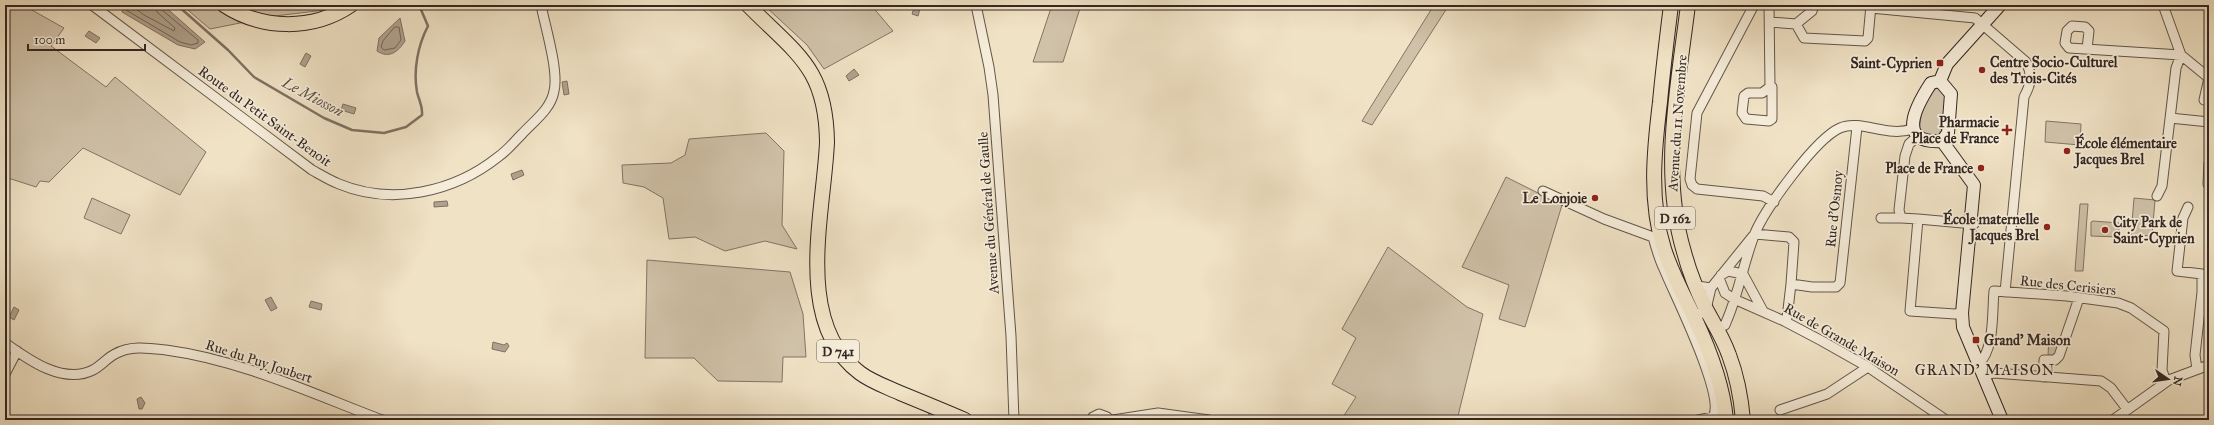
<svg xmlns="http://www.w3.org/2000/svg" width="2214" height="425" font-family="'IM FELL Great Primer',serif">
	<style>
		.green { fill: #d0c2a9; stroke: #827466 }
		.water { fill: #b0a28e; stroke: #7e7163 }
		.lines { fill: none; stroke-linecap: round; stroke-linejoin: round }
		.shore { stroke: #726458; stroke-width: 1 }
		.stream { stroke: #7e7163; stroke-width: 2.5 }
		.street-casing { stroke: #62564b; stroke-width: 11 }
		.secondary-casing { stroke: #332722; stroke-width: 14 }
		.primary-casing { stroke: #332722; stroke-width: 16 }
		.street { stroke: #f5ecd9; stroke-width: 9 }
		.secondary { stroke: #f5ecd9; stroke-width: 12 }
		.primary { stroke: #f0e2c5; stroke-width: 14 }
		.poi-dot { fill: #8f2418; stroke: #f5ecd9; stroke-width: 1.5 }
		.labels { text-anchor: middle; stroke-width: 3.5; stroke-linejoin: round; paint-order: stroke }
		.shield { fill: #f5ecd9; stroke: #6d6259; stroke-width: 1 }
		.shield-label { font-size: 13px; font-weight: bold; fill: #332722 }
		.poi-label { font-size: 14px; font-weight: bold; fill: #332722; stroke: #f5ecd9; text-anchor: end }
		.street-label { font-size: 14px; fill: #332722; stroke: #f5ecd9 }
		.water-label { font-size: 15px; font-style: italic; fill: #584c42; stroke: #f5ecd9 }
		.neighbourhood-label { font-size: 15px; letter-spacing: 1px; fill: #332722; stroke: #f5ecd9 }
	</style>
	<rect width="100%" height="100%" fill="#f0e2c5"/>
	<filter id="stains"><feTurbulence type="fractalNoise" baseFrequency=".005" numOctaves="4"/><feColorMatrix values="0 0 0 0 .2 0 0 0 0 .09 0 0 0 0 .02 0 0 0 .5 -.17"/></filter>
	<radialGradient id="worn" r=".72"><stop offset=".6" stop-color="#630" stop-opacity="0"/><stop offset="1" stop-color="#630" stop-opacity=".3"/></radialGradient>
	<!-- green -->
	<path class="green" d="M5 5H23L64 28 51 46 106 87 115 77 206 152 180 195 83 148 49 182 40 181 36 187 5 177Z
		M182 5H334L325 10 275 16 210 29Z
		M764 5H871L893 31 824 69 807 45Z
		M1052 5H1081L1063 62H1033Z
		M1434 5H1449L1372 125 1362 121Z
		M1937 88 1942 89 1946 95 1941 135 1936 136 1920 133C1918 121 1925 95 1937 88Z
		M2046 121 2081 124 2080 145 2045 142Z
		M766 133 784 151 782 225 797 249 765 241 725 251 695 237 669 239 663 198 644 187 623 183 622 165 671 163 685 155 689 139Z
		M1506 177 1562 205 1525 327 1499 319 1509 285 1462 267Z
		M92 198 130 215 121 234 84 218Z
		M2134 198 2155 200 2152 236 2131 235Z
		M2080 204H2088L2083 271H2075Z
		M2093 221 2119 223V237L2091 236V222Z
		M1388 247 1467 307 1483 314 1457 420H1341L1356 397 1332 384 1356 338 1342 329Z
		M647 260 790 272 803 314 806 357H783L782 382 718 381 694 358H645Z
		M2062 334H2065L2056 356 2048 355 2049 338 2061 339Z
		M929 413H931L954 420H926Z"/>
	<!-- water -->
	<path class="water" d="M123 5H163L205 42 195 49 178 45 122 12Z
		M915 5H921L918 16 912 14Z
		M400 18 405 41C398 52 389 59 377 51L379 38Z
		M89 31 100 38 96 43 85 36Z
		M306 53 311 56 305 67 300 64Z
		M854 69 859 75 849 81 846 76Z
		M567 81 569 94 564 95 562 82Z
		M343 104 356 108 354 114 341 110Z
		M522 170 524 175 513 180 511 174Z
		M447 201 448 206 434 207V202Z
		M271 297 277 308 271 311 265 300Z
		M311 301 322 304 321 310 309 307Z
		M14 307 19 310 14 320 9 317Z
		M493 342 504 345 507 343 509 346 505 352 492 349Z
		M141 397 145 403 142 409H139L137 399Z"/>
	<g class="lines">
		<!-- shore -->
		<path class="shore" d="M126 5V10L180 42 191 45 198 43V40L162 10 160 5
			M131 5 144 15 174 31 175 28 157 12 155 5
			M395 27H399L401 40 395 48 384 50 381 47 383 41Z"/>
		<!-- stream -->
		<path class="stream" d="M177 5 228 50 254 77 324 118 352 130 384 133 406 127 422 115C423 106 419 101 417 92 413 70 418 45 428 26L419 5"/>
		<defs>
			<path id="street" d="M92 5 312 170C321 175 329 180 339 184 392 206 454 192 498 157 507 151 514 142 522 134 534 121 551 109 554 91 559 71 545 26 541 5
				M976 5 989 67 993 95 1011 336 1014 420
				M1754 5 1697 113 1690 179 1692 185 1697 189 1763 196 1774 202
				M1769 5 1770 87H1772V119L1769 121 1746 119 1742 113 1744 96 1748 93H1762L1770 87
				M2163 5 2181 55 2209 78
				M1871 8 1975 18 2026 62C2033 76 2031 84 2024 97L2005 292
				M1770 22 1796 24
				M1796 24 1804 38 1865 41 1868 38 1871 5
				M1796 24 1812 11 1814 5
				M2087 49 2089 31 2085 27 2072 26 2067 31 2065 43 2069 48 2181 55 2176 68 2162 186 2157 196
				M2209 78 2204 100H2209
				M2170 118 2209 122
				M1917 137 1909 144 1905 156 1899 210 1901 218 1918 219 1910 311 1955 314 1962 313
				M2208 184 2209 163
				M1543 191 1604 219 1653 237C1656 248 1659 259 1664 269 1674 294 1726 396 1713 417L1698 420
				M2188 207 2183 218 2177 271 2202 274V292
				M1881 218H1901
				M1918 219 1974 224
				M1755 234 1789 237 1794 242 1791 284 1812 287H1836L1840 283 1857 127
				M1721 275 1728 271 1743 274 1763 311
				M1719 278 1725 293 1734 299 1784 321 1822 341 1868 367 1946 420
				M1697 286 1711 288 1753 236
				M1691 321 1706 309 1711 288
				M1784 321 1787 318 1791 284
				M1713 326 1717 328 1725 325 1727 320C1739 292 1744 261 1755 233 1766 208 1815 139 1840 128 1861 119 1888 138 1912 129
				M5 343C29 360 63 385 93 370 101 366 107 358 115 354 130 345 149 348 166 350 241 360 311 393 382 420
				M1978 364C1995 351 1992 311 1994 291L2067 296 2118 303 2131 308 2164 331 2162 370 2166 382
				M2197 369 2195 355 2202 292 2209 293
				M5 374 17 351
				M1983 376 1994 373 2101 381 2111 388 2127 409
				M2043 377 2044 360H2055L2059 356 2079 298
				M1780 410 1827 394 1868 367
				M1094 420 1093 417 1099 414 1107 417 1109 420
				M1113 420 1158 413 1209 420
				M2113 420 2169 380 2209 365"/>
			<path id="secondary" d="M1940 81 1951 94 1948 133 1942 141C1895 144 1916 106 1931 83Z
				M1940 81 1947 64 2000 5
				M1942 141 1974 185 1962 313 1963 327 2002 420"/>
			<path id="primary" d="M224 5C262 30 313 31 351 5
				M748 5C796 54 826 67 827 142 824 213 793 323 860 373 872 382 887 387 900 393 922 402 944 411 965 420
				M1671 5C1667 37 1663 69 1660 102 1654 151 1649 201 1664 249 1672 274 1684 296 1695 319 1710 351 1723 385 1726 420
				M1688 5C1678 86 1660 172 1684 252 1689 271 1697 291 1706 309 1714 324 1723 338 1729 355 1737 376 1741 397 1743 420"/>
		</defs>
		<!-- street casing -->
		<use href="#street" class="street-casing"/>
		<!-- secondary casing -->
		<use href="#secondary" class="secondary-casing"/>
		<!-- primary casing -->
		<use href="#primary" class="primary-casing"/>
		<!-- street -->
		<use href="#street" class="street"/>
		<!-- secondary -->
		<use href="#secondary" class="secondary"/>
		<!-- primary -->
		<use href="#primary" class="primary"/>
	</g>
	<!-- markers -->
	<g class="poi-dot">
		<rect x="1936" y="59" width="8" height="8" rx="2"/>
		<circle cx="1982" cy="70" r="4"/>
		<path d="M2005 124h4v4h4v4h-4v4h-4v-4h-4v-4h4z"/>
		<circle cx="2067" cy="151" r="4"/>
		<circle cx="1981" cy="168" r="4"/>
		<circle cx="1595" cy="198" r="4"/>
		<circle cx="2047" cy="227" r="4"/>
		<circle cx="2105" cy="230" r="4"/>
		<rect x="1972" y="336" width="8" height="8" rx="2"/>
	</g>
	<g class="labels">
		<!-- shield labels -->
		<g class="shield">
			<rect x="1655" y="207" width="40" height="22" rx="3"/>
			<rect x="817" y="340" width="42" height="22" rx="3"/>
		</g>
		<g class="shield-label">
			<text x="1675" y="223">D 162</text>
			<text x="838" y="356">D 741</text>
		</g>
		<!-- poi labels -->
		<g class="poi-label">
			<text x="1990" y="67" text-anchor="start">Centre Socio-Culturel<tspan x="1990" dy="16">des Trois-Cités</tspan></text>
			<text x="1932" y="68">Saint-Cyprien</text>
			<text x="1999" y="127">Pharmacie<tspan x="1999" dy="16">Place de France</tspan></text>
			<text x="2075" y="148" text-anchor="start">École élémentaire<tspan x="2075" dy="16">Jacques Brel</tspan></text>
			<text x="1973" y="173">Place de France</text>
			<text x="1587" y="203">Le Lonjoie</text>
			<text x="2039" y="224">École maternelle<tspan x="2039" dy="16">Jacques Brel</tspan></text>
			<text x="2113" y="227" text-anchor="start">City Park de<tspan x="2113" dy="16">Saint-Cyprien</tspan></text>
			<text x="1984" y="345" text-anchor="start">Grand’ Maison</text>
		</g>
		<!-- street labels -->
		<g class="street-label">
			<text transform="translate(265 116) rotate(36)" y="5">Route du Petit Saint-Benoit</text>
			<text transform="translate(1677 123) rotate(-86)" y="5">Avenue du 11 Novembre</text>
			<text transform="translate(1834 209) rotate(-84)" y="5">Rue d'Osmoy</text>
			<text transform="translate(988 213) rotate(-94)" y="5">Avenue du Général de Gaulle</text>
			<text transform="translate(2068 285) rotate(6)" y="5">Rue des Cerisiers</text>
			<text transform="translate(1842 339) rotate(30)" y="5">Rue de Grande Maison</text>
			<text transform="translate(259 361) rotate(18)" y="5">Rue du Puy Joubert</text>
		</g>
		<!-- water labels -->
		<g class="water-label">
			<text transform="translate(313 97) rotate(28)" y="5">Le Miosson</text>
		</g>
		<!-- neighbourhood labels -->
		<g class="neighbourhood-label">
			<text x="1985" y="375">GRAND' MAISON</text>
		</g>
	</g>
	<!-- margin -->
	<rect width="2214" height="425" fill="none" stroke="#f0e2c5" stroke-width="20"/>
	<rect x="6" y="6" width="2202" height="413" fill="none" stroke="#332722" stroke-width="2"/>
	<rect x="10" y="10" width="2194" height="405" fill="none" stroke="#332722"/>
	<!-- north arrow -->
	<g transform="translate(2168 379) rotate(103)" stroke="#f5ecd9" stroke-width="3" paint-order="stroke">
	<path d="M0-3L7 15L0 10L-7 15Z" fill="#332722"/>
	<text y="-6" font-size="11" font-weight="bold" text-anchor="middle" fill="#332722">N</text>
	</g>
	<!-- scale -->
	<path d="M28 44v6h117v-6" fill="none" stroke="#332722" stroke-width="2"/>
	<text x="34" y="44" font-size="12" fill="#332722" stroke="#f5ecd9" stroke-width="3" paint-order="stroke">100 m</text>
	<rect width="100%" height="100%" filter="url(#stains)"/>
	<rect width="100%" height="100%" fill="url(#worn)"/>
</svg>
